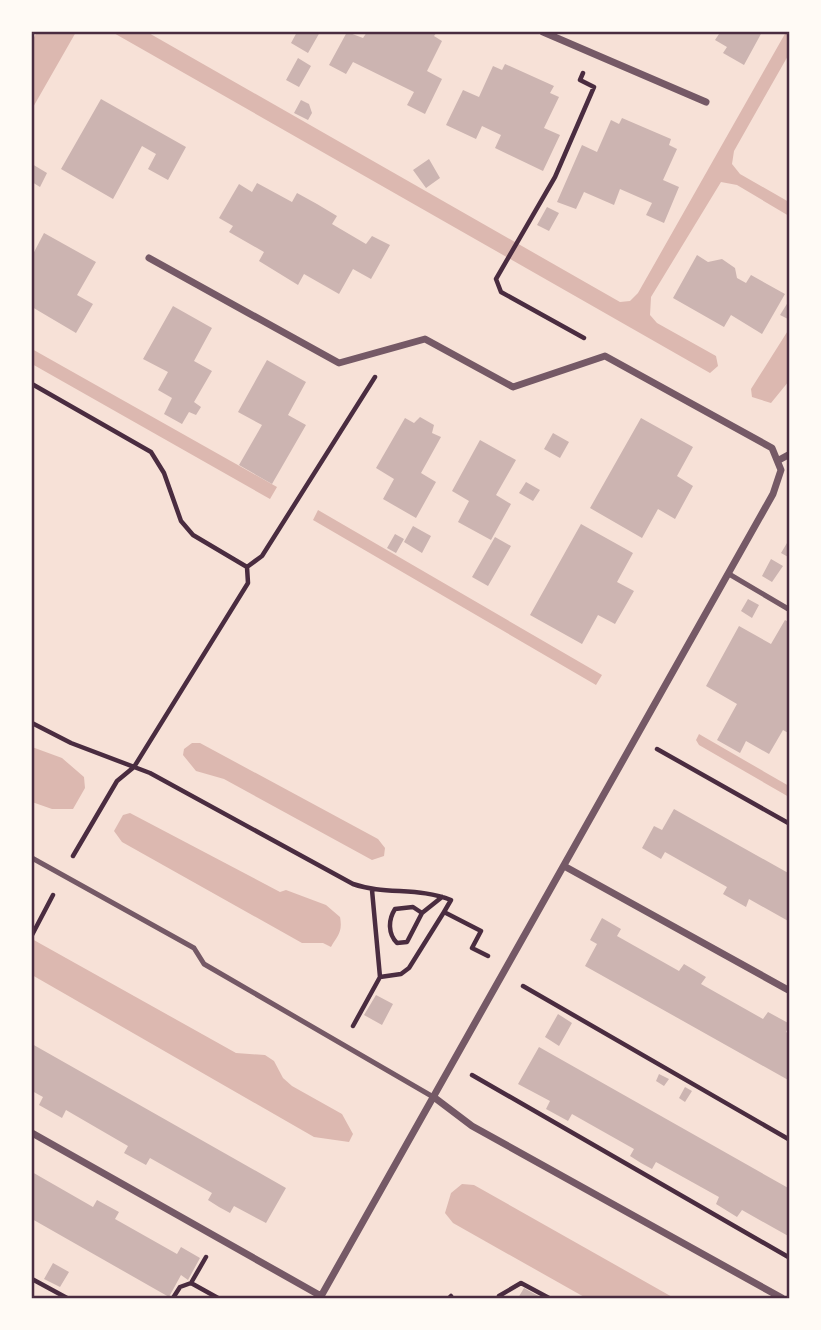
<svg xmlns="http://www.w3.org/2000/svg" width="821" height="1330" font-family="Ubuntu,sans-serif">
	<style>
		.water { fill: #dcb8b0 }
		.building { fill: #ccb4b1 }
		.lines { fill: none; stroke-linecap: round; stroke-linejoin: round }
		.path { stroke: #4a2c40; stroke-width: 4.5 }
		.service { stroke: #755966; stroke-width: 5 }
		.minor { stroke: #755966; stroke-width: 7 }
		.neatline { fill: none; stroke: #4a2c40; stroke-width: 2.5 }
	</style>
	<rect width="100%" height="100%" fill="#f7e1d7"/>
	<!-- water -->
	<path class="water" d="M37 32H76L32 109V41Z
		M112 32H147L620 302 630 301 638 293 786 32H789V54L734 151 732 164 740 174 789 202V216L737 185 721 182 651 297 650 315 657 323 716 356 718 366 710 373Z
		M789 329V381L771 403 752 397 751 389Z
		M32 349 277 487 270 499 32 364Z
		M318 510 602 675 596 685 313 520Z
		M699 734 789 786V797L699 745 696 740Z
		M192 743H200L378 839 385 848 384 856 372 860 224 779 196 771 183 755 184 749Z
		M32 747 62 758 84 777 85 788 73 809H52L32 802Z
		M130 813 280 892 286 890 326 905 340 917C343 933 337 936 331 947L323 943H302L122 842 114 831 123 815Z
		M32 939 236 1053 265 1055 274 1061 283 1078 292 1086 342 1114 353 1134 349 1142 314 1137 32 975Z
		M462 1184 474 1185 674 1298H586L453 1223 445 1213 451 1193Z"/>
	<!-- building -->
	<path class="building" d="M297 32H320L308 53 291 43Z
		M347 32 363 38 367 32H437L434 36 442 41 427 71 442 79 425 114 407 105 414 92 353 62 346 74 329 65Z
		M714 32H762L744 65 723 53 727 47 715 40 719 34Z
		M298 58 311 66 299 87 286 80Z
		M505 64 554 86 550 93 559 97 544 128 560 135 543 171 495 148 501 135 482 126 476 139 446 125 463 90 479 97 493 66 502 70Z
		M101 99 186 147 168 180 148 169 156 154 142 146 113 199 61 169Z
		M301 100 309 104 312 113 308 120 294 113Z
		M622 118 671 139 669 145 677 149 663 180 679 187 664 223 646 215 652 203 620 189 614 205 584 192 576 209 557 202 582 145 597 152 611 120 619 124Z
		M429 159 440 178 426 188 413 170Z
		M32 164 47 173 40 187 32 182Z
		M257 183 292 202 297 193 317 204 337 216 332 224 366 244 372 236 390 245 371 279 353 269 339 294 304 274 298 285 259 261 264 252 229 232 233 226 219 218 239 184 252 192Z
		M547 207 559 213 549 231 537 225Z
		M44 233 96 262 77 295 93 304 76 333 32 307V256Z
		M697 255 708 262 722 259 735 268 737 278 746 283 751 275 785 294 762 334 731 315 724 327 673 298Z
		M790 299V320L780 315Z
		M173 306 212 328 194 361 212 371 194 402 201 407 196 415 189 412 182 424 164 414 172 398 158 390 168 372 143 359Z
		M267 360 306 382 288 415 306 425 272 484 239 465 262 425 238 412Z
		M420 417 434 425 432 433 441 437 421 473 436 482 416 518 383 499 394 479 376 468 405 418 414 423Z
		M641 418 693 447 677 476 693 486 675 519 658 509 642 538 590 508Z
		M553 433 569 442 560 458 544 449Z
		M480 440 516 460 496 495 511 504 491 540 458 522 469 501 452 491Z
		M526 482 540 490 533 501 519 493Z
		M581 524 633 553 617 582 634 591 615 624 598 615 582 644 530 615Z
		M413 526 431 536 422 553 404 542Z
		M395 534 404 539 396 553 387 548Z
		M495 537 511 546 488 586 472 577Z
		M790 538V558L781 553Z
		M771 559 783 566 772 582 762 576Z
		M748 599 759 605 752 618 741 611Z
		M785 620 790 623V734L783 730 769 754 746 741 740 753 717 740 737 704 706 686 739 626 771 644Z
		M674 809 790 874V922L749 899 746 907 723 894 727 887 665 852 661 859 642 848 654 826 662 830Z
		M602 918 621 929 617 936 679 971 684 964 706 977 701 984 763 1019 768 1012 790 1024 786 1032 790 1034V1081L585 966 597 944 590 940Z
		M376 995 393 1004 382 1025 364 1015Z
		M558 1014 572 1023 559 1046 545 1037Z
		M32 1044 286 1188 266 1223 234 1206 230 1213 219 1207 208 1200 212 1193 150 1158 146 1165 124 1153 128 1146 66 1110 62 1118 39 1105 43 1097 32 1091Z
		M539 1047 790 1189V1237L742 1210 737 1217 716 1204 719 1197 656 1162 652 1169 641 1163 630 1156 634 1149 572 1114 568 1121 546 1109 550 1101 518 1084Z
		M659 1074 669 1079 664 1086 656 1081Z
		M685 1087 692 1091 685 1102 679 1098Z
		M32 1172 93 1207 97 1200 119 1212 115 1219 177 1254 181 1247 200 1258 188 1280 181 1275 169 1297 32 1219Z
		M53 1263 69 1272 60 1287 44 1279Z
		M524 1288 542 1298H518Z"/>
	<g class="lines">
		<!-- path -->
		<path class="path" d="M583 73 580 80 594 87 555 177 496 279 501 292 584 338
			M32 384 151 452 164 473 181 521 193 535 247 567 248 583 134 767 117 781 73 856
			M247 567 262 556 375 377
			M32 723 71 743 150 773 353 884C385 895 419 887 451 900L444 912 481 931 472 948 488 956
			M657 749 790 824
			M372 890 380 977
			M422 913 413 907 395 909C388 920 388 934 397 943L407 942 422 913 442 897
			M32 935 53 895
			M523 986 790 1140
			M353 1026 380 977 401 974 409 968 444 912
			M472 1075 790 1258
			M32 1279 67 1298
			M191 1283 218 1298
			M499 1296 521 1283 549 1298
			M173 1298 180 1287 191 1283 206 1257
			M449 1298 451 1296"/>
		<!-- service -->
		<path class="service" d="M729 574 790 610
			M32 858 194 948 204 964 435 1098"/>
		<!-- minor -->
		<path class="minor" d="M543 32 706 102
			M149 258 339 363 425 339 513 387 605 356 772 448 781 470 773 494 320 1298
			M779 460 790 454
			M564 866 790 991
			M435 1098 472 1126 782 1298
			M32 1133 321 1296"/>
	</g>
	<!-- border -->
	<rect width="821" height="1330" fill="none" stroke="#fffaf5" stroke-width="66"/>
	<rect x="33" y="33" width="755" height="1264" class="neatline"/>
</svg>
